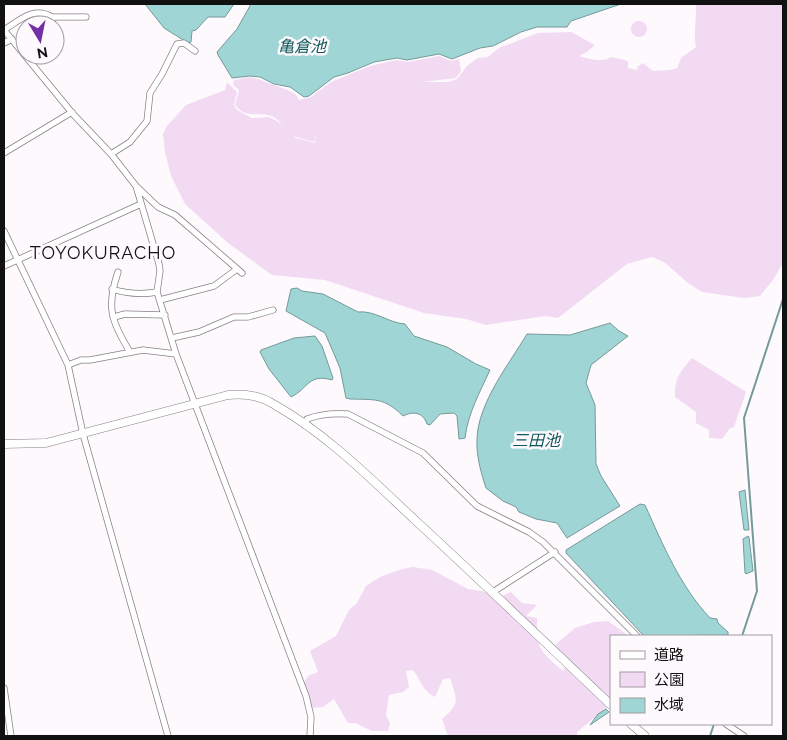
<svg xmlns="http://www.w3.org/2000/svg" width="787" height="740" font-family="Raleway,'Noto Sans JP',sans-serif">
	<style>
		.green { fill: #f2daf3 }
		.water { fill: #a0d5d5; stroke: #759a9a }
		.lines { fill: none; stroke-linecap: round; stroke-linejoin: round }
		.stream { stroke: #759a9a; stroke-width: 2 }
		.minor-casing { stroke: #858285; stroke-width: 7 }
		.tertiary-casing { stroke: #858285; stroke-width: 9 }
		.minor { stroke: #fff; stroke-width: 5.5 }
		.tertiary { stroke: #fff; stroke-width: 8 }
		.labels { text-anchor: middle; stroke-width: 5; stroke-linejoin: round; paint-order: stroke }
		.water-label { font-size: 16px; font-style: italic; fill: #0e595a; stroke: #fdf9fd }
		.quarter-label { font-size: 18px; letter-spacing: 1px; fill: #121112; stroke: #fdf9fd }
	</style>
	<rect width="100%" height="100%" fill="#fdf9fd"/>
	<!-- green -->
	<path class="green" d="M696 4H783V263L773 280 760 296 744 298 702 292 688 283 664 262 652 257 627 264 558 318 545 316 486 325 466 319 424 313 325 280 272 275 228 243 185 204 171 176 165 152 163 134 167 126 186 105 225 90 227 82 237 92 234 105 237 110 252 118 269 117 284 125 296 138 315 143 316 133 314 142C308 140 300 139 295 136 286 130 281 120 271 116 258 111 247 120 235 105L239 90 233 85 234 80 250 77 258 79 290 91 296 95 299 100 311 97 331 82 370 66 396 60 408 62 439 56 451 61 459 59 461 71 456 78 422 82H449L457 79 467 66 478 58 488 57 499 48 538 33 571 32 595 45 587 52 579 56C590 59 601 63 611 57L625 60 628 62V68L637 70 638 66 643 63 653 71 670 70 677 68 681 58 696 47C693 32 697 19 696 4Z
		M631 29a8 8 0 1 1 16 0a8 8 0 1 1-16 0Z
		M692 358 746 392 734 427 730 428 722 439 709 438V430L696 423V412L675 397C674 379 680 372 692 358Z
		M413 567 432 570 468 589 482 591 500 597 511 592 522 603 537 605 526 616 537 618C537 650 540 651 563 671L569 662 554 646 575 628 594 622 608 621 629 636H611V704L577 732V736H448L442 719C461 703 457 700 450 678L443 679 435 697C424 693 420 679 413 670L406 671 409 687 403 692 389 695 386 715 390 723 388 731H372L355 723H348L334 699 323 707 312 708 304 683 308 676 318 672 310 651 336 636 349 610 357 603 366 586 380 577 402 569Z"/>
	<!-- water -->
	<path class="water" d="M145 4H234L225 17H208L196 30 192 31 191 42 188 43 164 28Z
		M251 4H621L571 21 567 27H537L521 32 493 46 480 48 452 59 439 54 407 60 397 58 374 62 348 73 334 77 309 96 304 97 290 87 274 84 260 77 250 76 232 78 218 55 217 52 237 29Z
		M297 288 302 291 323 294 358 312C374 310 389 323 405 324L414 336 447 347 476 364 490 370C480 392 468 413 465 438L459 439 457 416 454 413 440 414 430 425 427 424C423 412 413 411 403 416 384 397 375 400 350 399L346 398 340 368 325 333 286 311 291 289Z
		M610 323 619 331 628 336 591 365 586 383 595 405 596 464 601 476 620 506 567 538 557 523 536 519 519 512 516 507 503 501 486 488C481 473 476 455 477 439 478 403 509 364 527 334L570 335Z
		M315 336 322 346 333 378 332 380C308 373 308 389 291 397L269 369 260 352 261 350 294 338Z
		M745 490 749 530H744L739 492Z
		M640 504 645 505C663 545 680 586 710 618L717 619 718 623 728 632V635L644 636 566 553V550Z
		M748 536 749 537 753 571 746 574 745 573 743 539Z
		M606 709 609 712 590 725 598 714Z"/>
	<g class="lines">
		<!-- stream -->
		<path class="stream" d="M742 636 757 591 744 418 783 299
			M710 736 714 724"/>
		<defs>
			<path id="minor" d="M53 25 52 17H86
				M4 30 73 114 111 154 136 186 159 264 160 271 157 292 176 354 306 696 311 717 310 736
				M4 30C20 20 34 6 52 17
				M4 43 12 39
				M4 153 72 112
				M111 154 130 142 147 121 150 93 162 74 177 44 184 43 195 51
				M136 186 158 207 175 215 242 273
				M4 231 68 365 83 434 168 736
				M4 266 141 204
				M118 272C106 307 111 321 130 352
				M112 289C128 294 141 295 157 292
				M160 300 214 286 237 269
				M114 317 125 314 165 315
				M172 338 199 332 234 317H248L273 310
				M68 365 81 360H90L143 350 176 354
				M305 425 307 419C320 414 334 413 348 414L423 453 477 506 529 532 543 542 637 636
				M493 592 555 552
				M4 688 11 736
				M726 724 744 736"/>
			<path id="tertiary" d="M4 444 46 443 228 395C245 393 261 396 275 405 328 435 371 479 415 520 481 581 546 643 611 705
				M631 724 645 736"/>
		</defs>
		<!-- minor casing -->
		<use href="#minor" class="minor-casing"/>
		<!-- tertiary casing -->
		<use href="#tertiary" class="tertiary-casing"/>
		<!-- minor -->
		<use href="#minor" class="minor"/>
		<!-- tertiary -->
		<use href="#tertiary" class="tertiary"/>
	</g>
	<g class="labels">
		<!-- water labels -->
		<g class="water-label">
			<text x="302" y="52">亀倉池</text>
			<text x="536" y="446">三田池</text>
		</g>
		<!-- quarter labels -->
		<g class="quarter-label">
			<text x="103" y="259">TOYOKURACHO</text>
		</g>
	</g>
	<!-- border -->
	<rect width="787" height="740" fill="none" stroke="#121112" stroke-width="10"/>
	<!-- legend -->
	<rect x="610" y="635" width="162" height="90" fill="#fdf9fd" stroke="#9f9c9f"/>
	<rect x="620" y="651" width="25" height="8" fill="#ffffff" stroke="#9f9c9f"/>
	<text x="654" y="660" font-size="15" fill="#121112">道路</text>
	<rect x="620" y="672" width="25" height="15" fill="#f2daf3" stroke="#9f9c9f"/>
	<text x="654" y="685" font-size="15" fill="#121112">公園</text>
	<rect x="620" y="698" width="25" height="15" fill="#a0d5d5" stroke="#9f9c9f"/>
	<text x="654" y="710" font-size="15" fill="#121112">水域</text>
	<!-- north arrow -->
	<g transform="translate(40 40) rotate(170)"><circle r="24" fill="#fdf9fd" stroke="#9f9c9f"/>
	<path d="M0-4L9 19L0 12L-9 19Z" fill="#732fa4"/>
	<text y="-8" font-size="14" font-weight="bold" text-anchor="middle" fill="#121112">N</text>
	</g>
</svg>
